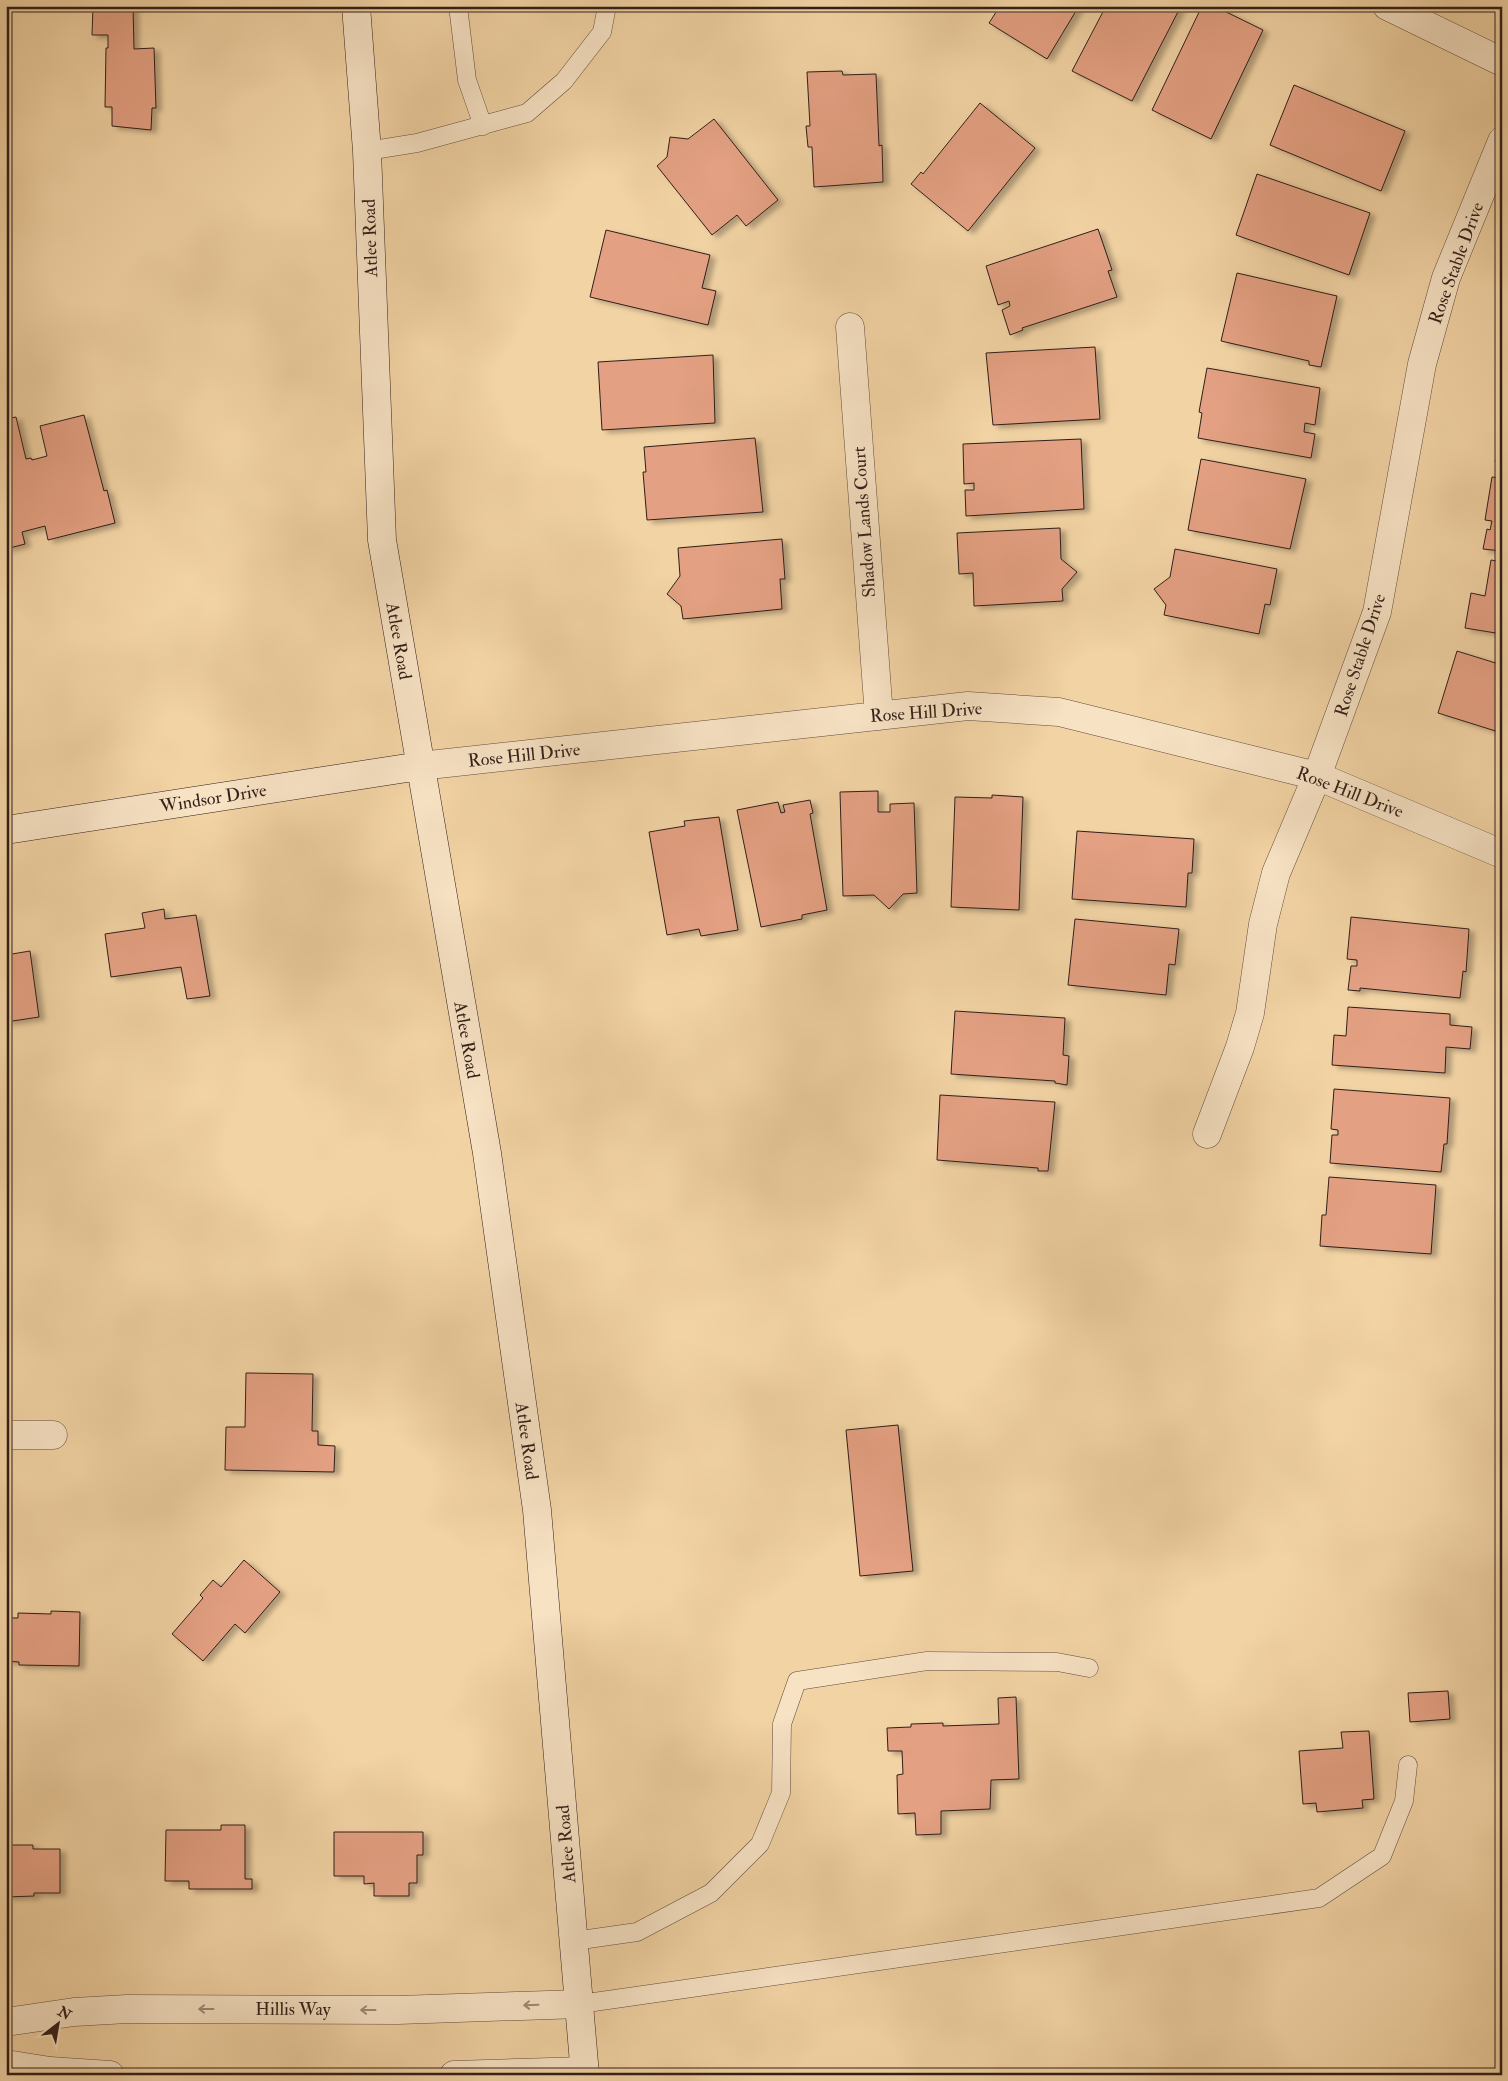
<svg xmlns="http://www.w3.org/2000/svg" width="1508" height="2081" font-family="'IM FELL Double Pica',serif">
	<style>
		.building { fill: #e3a082; stroke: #301f19; filter: url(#shadow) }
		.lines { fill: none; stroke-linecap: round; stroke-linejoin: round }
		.lane-casing { stroke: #604c3c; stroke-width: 19 }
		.street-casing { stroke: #604c3c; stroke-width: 29 }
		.secondary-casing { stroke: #301f19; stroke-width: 29 }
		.lane { stroke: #f7e2c4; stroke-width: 18 }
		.street { stroke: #f7e2c4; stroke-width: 28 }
		.secondary { stroke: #f7e2c4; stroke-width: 28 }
		.oneway { stroke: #9d8a77 }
		.labels { text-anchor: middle; stroke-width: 4; stroke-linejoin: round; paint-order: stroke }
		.street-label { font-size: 18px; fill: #301f19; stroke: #f7e2c4 }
	</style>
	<defs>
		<filter id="shadow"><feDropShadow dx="5.5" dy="3" stdDeviation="2.5" flood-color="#0004"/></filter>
	</defs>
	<rect width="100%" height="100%" fill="#f2d3a4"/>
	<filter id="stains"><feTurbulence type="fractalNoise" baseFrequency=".004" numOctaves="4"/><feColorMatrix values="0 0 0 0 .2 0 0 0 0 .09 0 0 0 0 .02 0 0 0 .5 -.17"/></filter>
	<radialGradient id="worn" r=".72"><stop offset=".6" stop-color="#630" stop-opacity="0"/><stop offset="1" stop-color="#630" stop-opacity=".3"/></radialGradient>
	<!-- building -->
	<path class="building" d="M93 6H133L134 49 154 48 156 108H152L151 130 112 126V107H105L106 48H108V35H92Z
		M1000 6H1079L1047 59 989 23Z
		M1106 6H1181L1132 101 1072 71Z
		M1202 6H1214L1263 30 1211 139 1152 110Z
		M842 71 843 75 876 74 879 146 882 145 883 182 814 187 812 147H808L806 126H810L807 72Z
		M1294 85 1405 131 1381 191 1270 145Z
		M980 103 1035 148 968 231 911 184 921 172 923 174Z
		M714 119 778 200 746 226 737 215 712 235 657 166 667 157 670 137 688 139Z
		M1257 174 1370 213 1349 275 1236 235Z
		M1098 229 1112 270 1108 271 1117 297 1022 328 1023 330 1010 335 1002 310 1010 306 1009 301 998 305 986 266Z
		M606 230 710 255 702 288 716 291 708 325 590 297Z
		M1237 273 1337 296 1321 367 1309 365V361L1221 341Z
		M1095 347 1100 419 993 425 986 353Z
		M713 355 715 423 602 430 598 362Z
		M1207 368 1320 388 1315 425 1305 423 1304 432 1315 434 1311 458 1198 438 1202 413 1199 412Z
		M84 415 104 491 107 490 115 523 48 540 45 526 22 532 25 544 6 549V419L16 417 26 459 31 458 32 460 47 456 40 426Z
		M1501 426 1502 427V463L1496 462Z
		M755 438 763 512 647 520 643 472H646L644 447Z
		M1081 439 1084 509 966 516 965 490H974V483L964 484 963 444Z
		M1201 459 1306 479 1290 549 1188 530Z
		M1492 477 1502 478V551L1483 549 1487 529 1490 530 1492 521 1485 520Z
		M1060 528 1061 559 1077 572 1062 589 1063 601 974 606 973 573 959 574 957 533Z
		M782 539 785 579H780L782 609 683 619 681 606 667 594 680 576 678 548Z
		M1175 549 1277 569 1270 605 1265 604 1259 634 1164 615 1166 605 1154 589 1170 577Z
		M1491 560 1502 562V634L1465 628 1471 593 1485 596Z
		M1457 651 1502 665V733L1438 713Z
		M878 791V812H890V804L914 803 917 893 903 894 889 909 874 895 843 896 840 792Z
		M992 795 1023 797 1019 910 951 907 955 797 992 798Z
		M810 800 813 813 810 814 827 910 802 915V919L761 927 737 810 778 802 781 813 785 812 783 805Z
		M719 817 738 930 701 936 699 929 667 935 649 832 685 826 684 821Z
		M1077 831 1194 839 1192 873H1188L1186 907 1072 899Z
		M164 909 165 919 196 915 210 996 187 999 181 967 111 977 105 934 145 928 142 913Z
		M1351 917 1469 929 1466 972 1463 971 1460 998 1360 988V991L1348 990 1351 966H1357V960L1347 959Z
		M1075 919 1179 929 1175 965 1169 964 1166 995 1068 985Z
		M30 951 39 1017 6 1022V955Z
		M1348 1007 1450 1014V1025L1472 1027 1470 1049 1446 1047 1445 1073 1332 1065 1334 1035 1346 1036Z
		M955 1011 1065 1018 1063 1055 1069 1056 1067 1085 1055 1083V1081L951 1074Z
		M1334 1089 1450 1098 1447 1144H1444L1441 1172 1330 1163 1332 1135H1338V1130L1331 1129Z
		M940 1095 1055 1102 1048 1171H1038V1168L937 1160Z
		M1329 1177 1436 1185 1431 1254 1320 1246 1322 1215H1326Z
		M246 1373 313 1374 312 1431H318V1445L335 1446 334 1472 225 1470 226 1427H245Z
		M898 1425 913 1571 860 1576 846 1430Z
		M244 1560 280 1592 245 1633 235 1624 203 1661 172 1634 203 1598 200 1595 213 1580 221 1587Z
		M51 1611 80 1612 79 1666 19 1665V1662L6 1661V1618H18V1613L51 1614Z
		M1448 1691 1450 1719 1410 1722 1408 1693Z
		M1016 1697 1019 1779 991 1780 990 1809 941 1811V1834L916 1835 915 1813 898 1814 897 1775 903 1774 902 1751H888L887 1728 911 1727V1724L943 1723V1726L999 1724 998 1698Z
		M1369 1731 1374 1799 1362 1800 1363 1808 1317 1812 1316 1803 1303 1804 1299 1751 1343 1748 1341 1732Z
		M221 1825H245V1879H252V1889H189V1881H165L166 1830H221Z
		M334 1832H423V1855H417V1883H409V1896H374V1883L364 1884V1876H334Z
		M6 1845H33V1849H60V1893H34V1896L6 1897Z"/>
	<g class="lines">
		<defs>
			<path id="lane" d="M458 6 467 80 483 126
				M367 151 417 143 527 113 564 81 602 32 607 6
				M574 1941 637 1932 711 1893 760 1844 781 1793 782 1724 797 1681 927 1661 1057 1662 1089 1668
				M580 2004 1319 1898 1382 1856 1404 1801 1408 1765"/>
			<path id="street" d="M1387 6 1502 62
				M850 327 879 716
				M420 766 968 706 1059 712 1317 776 1502 854
				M1207 1134 1240 1047 1250 1013 1263 924 1276 873 1317 776 1377 612 1422 364 1446 278 1502 141
				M6 1435H53
				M6 2022 74 2012 127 2009 398 2010 580 2004
				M6 2064 50 2071 110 2075
				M454 2075 585 2071"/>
			<path id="secondary" d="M356 6 367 151 382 540 487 1153 537 1510 585 2075
				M6 830 420 766"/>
		</defs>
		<!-- lane casing -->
		<use href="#lane" class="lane-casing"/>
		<!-- street casing -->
		<use href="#street" class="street-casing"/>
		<!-- secondary casing -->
		<use href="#secondary" class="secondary-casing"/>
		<!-- lane -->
		<use href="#lane" class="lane"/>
		<!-- street -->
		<use href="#street" class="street"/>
		<!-- secondary -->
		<use href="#secondary" class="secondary"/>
	</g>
	<!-- one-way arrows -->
	<defs><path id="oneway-shaft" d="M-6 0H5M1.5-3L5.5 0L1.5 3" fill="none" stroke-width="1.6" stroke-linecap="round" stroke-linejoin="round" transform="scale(1.25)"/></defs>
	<g class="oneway">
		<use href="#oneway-shaft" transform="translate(531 2005) rotate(178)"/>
		<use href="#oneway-shaft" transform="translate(206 2009) rotate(-180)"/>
		<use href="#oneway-shaft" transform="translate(368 2010) rotate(-180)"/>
	</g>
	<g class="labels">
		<!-- street labels -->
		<g class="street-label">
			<text transform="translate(370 238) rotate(-92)" y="6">Atlee Road</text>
			<text transform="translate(1456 263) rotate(-70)" y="6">Rose Stable Drive</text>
			<text transform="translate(864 522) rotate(-94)" y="6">Shadow Lands Court</text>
			<text transform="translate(399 641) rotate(80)" y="6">Atlee Road</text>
			<text transform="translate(1360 655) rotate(-72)" y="6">Rose Stable Drive</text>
			<text transform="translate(926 712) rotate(-4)" y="6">Rose Hill Drive</text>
			<text transform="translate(524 755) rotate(-6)" y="6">Rose Hill Drive</text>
			<text transform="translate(1350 792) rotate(21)" y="6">Rose Hill Drive</text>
			<text transform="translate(213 798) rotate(-9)" y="6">Windsor Drive</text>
			<text transform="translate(467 1040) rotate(80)" y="6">Atlee Road</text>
			<text transform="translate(527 1441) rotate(82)" y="6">Atlee Road</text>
			<text transform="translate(566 1844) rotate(-95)" y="6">Atlee Road</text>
			<text x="293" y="2015">Hillis Way</text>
		</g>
	</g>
	<!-- margin -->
	<rect width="1508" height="2081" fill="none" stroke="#f2d3a4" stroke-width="25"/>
	<rect x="8" y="8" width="1493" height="2066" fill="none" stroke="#301f19" stroke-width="2.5"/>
	<rect x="12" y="12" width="1483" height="2056" fill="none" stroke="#301f19"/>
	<!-- north arrow -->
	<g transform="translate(58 2024) rotate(31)" stroke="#f7e2c4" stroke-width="4" paint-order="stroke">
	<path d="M0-4L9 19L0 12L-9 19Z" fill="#301f19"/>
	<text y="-8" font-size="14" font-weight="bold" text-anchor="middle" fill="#301f19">N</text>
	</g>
	<rect width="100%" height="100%" filter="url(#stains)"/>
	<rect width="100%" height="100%" fill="url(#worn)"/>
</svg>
